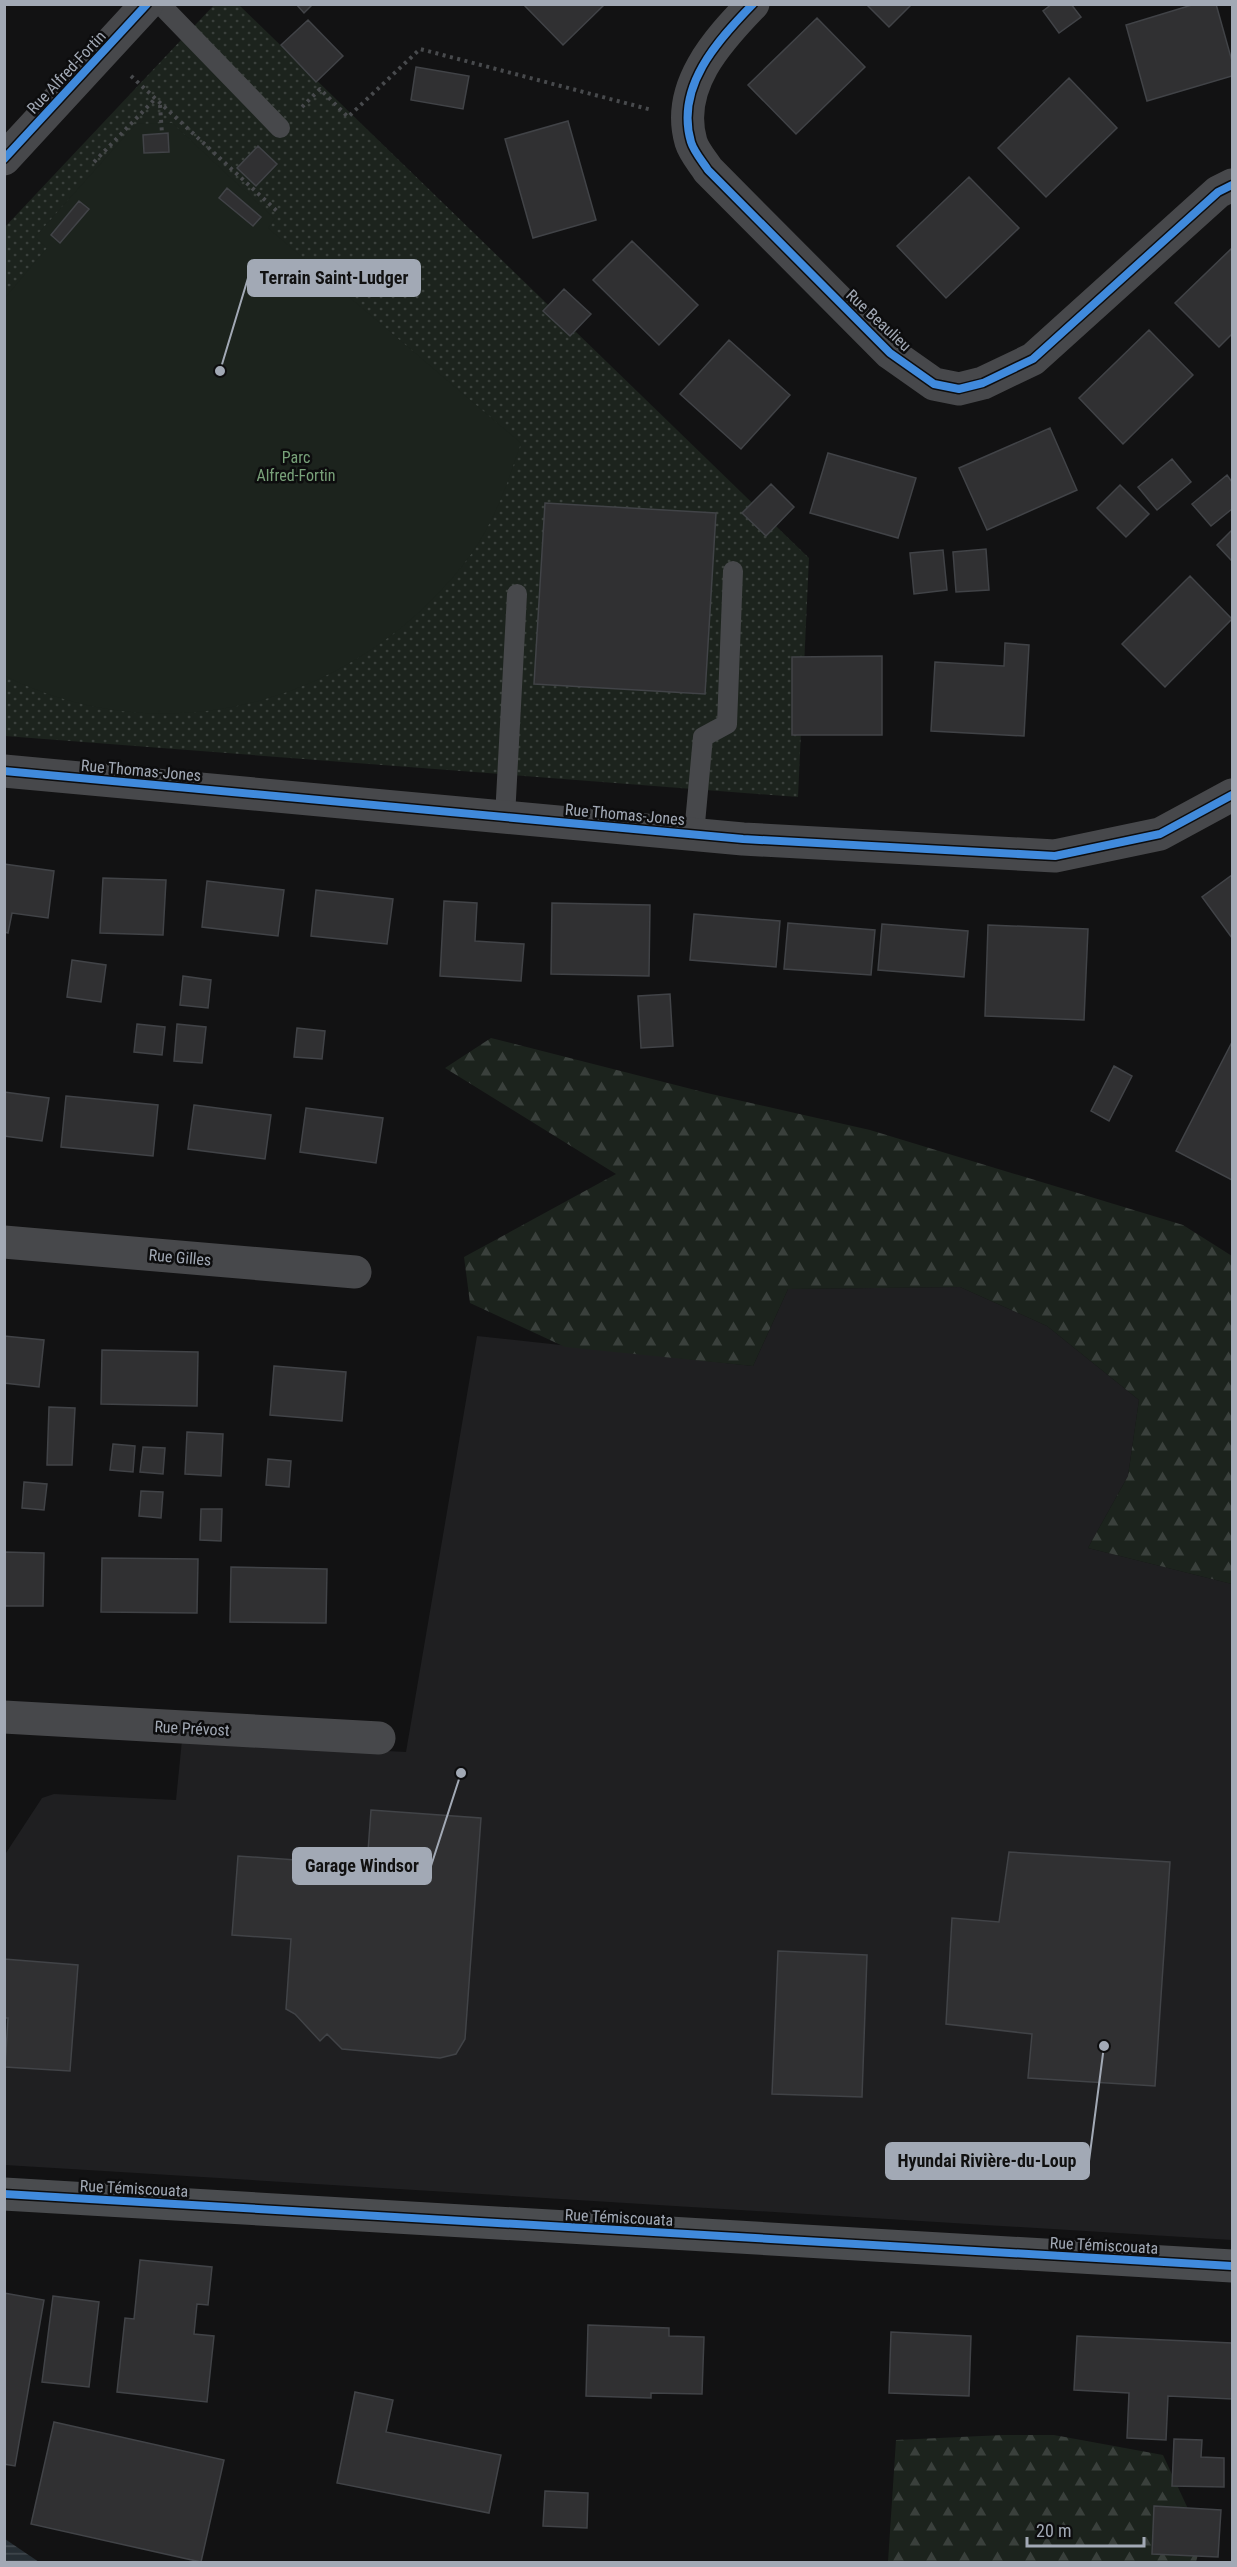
<svg xmlns="http://www.w3.org/2000/svg" width="1237" height="2567" font-family="'Roboto Condensed',sans-serif">
	<style>
		.built { fill: #1f1f21 }
		.grass { fill: url(#grass-dots) }
		.forest { fill: url(#forest-firs) }
		.pitch { fill: #1c231d }
		.water { fill: url(#water-rules) }
		.building { fill: #303032; stroke: #414347; stroke-width: 1.5 }
		.lines { fill: none; stroke-linecap: round; stroke-linejoin: round }
		.path { stroke: #484a4d; stroke-width: 4; stroke-dasharray: 3 4.5; stroke-linecap: butt }
		.service { stroke: #47484b; stroke-width: 20 }
		.minor { stroke: #47484b; stroke-width: 33 }
		.tertiary { stroke: #47484b; stroke-width: 33 }
		.secondary { stroke: #4a4c4f; stroke-width: 33 }
		.cycleway-casing { stroke: #0d0d0e; stroke-width: 11 }
		.cycleway { stroke: #408adc; stroke-width: 8 }
		.labels { text-anchor: middle; stroke-width: 5; stroke-linejoin: round; paint-order: stroke }
		.street-label { font-size: 16px; fill: #a2a9b5; stroke: #0d0d0e }
		.park-label { font-size: 16px; fill: #78a179; stroke: #0d0d0e }
		.leader { fill: none; stroke: #a2a9b5; stroke-width: 2 }
		.callout-dot { fill: #a2a9b5; stroke: #0d0d0e; stroke-width: 2 }
		.callout { fill: #a2a9b5; stroke: #a2a9b5; stroke-width: 2 }
		.callout-label { font-size: 18px; text-anchor: middle; font-weight: bold; fill: #111 }
	</style>
	<defs>
		<pattern id="grass-dots" width="8" height="8" patternUnits="userSpaceOnUse" patternTransform="scale(1.5)"><rect width="8" height="8" fill="#1c231d"/><path d="M2 2h.1M6 6h.1" fill="none" stroke="#3a403c" stroke-width="1.8" stroke-linecap="round"/></pattern>
		<pattern id="forest-firs" width="22" height="20" patternUnits="userSpaceOnUse" patternTransform="scale(1.5)"><rect width="22" height="20" fill="#1c231d"/><path d="M5 1l3.5 6h-7zM16 11l3.5 6h-7z" fill="#3a403c"/></pattern>
		<pattern id="water-rules" width="6" height="5" patternUnits="userSpaceOnUse" patternTransform="scale(1.5)"><rect width="6" height="5" fill="#262e34"/><path d="M0 2.5h6" fill="none" stroke="#42494f"/></pattern>
	</defs>
	<rect width="100%" height="100%" fill="#121213"/>
	<!-- built -->
	<path class="built" d="M960 1287 1047 1326 1139 1400 1128 1476 1088 1548 1232 1584V2240L5 2165 4 1856 42 1798 54 1794 176 1800 182 1740 406 1752 477 1336 753 1366 788 1289Z"/>
	<!-- grass -->
	<path class="grass" d="M214 5H239L809 558 798 797 5 736 4 228Z"/>
	<!-- forest -->
	<path class="forest" d="M491 1038 707 1093 870 1130 1183 1225 1232 1256V1584L1088 1548 1128 1476 1139 1400 1047 1326 960 1287 788 1289 753 1366 565 1347 470 1303 464 1257 616 1174 445 1068Z
		M1003 2435H1054L1163 2455 1202 2539 1196 2562H888L896 2440Z"/>
	<!-- pitch -->
	<path class="pitch" d="M172 123 275 219 268 228 521 443C511 473 501 503 485 532 468 563 442 591 416 615 302 717 142 744 5 676L4 299 47 248 35 237 136 124Z"/>
	<!-- water -->
	<path class="water" d="M4 2539H5L39 2562H5Z"/>
	<!-- building -->
	<path class="building" d="M296 4H313L304 13Z
		M523 4H605L563 45Z
		M866 4H912L889 27Z
		M1052 4H1071L1081 17 1059 33 1043 11Z
		M1195 4H1216L1232 61V76L1147 101 1126 25Z
		M817 18 865 67 796 134 748 85Z
		M308 20 343 56 316 82 281 45Z
		M416 67 469 76 463 109 411 100Z
		M1069 78 1117 128 1046 197 998 148Z
		M568 121 596 220 533 238 505 139Z
		M168 133 169 152 144 153 143 135Z
		M258 146 277 164 256 186 237 168Z
		M969 177 1019 228 946 298 897 246Z
		M227 188 261 217 253 226 219 198Z
		M79 201 89 209 60 243 51 235Z
		M632 241 698 305 659 345 593 280Z
		M1232 248V334L1219 347 1175 303Z
		M564 289 591 314 570 336 543 311Z
		M1149 330 1193 375 1123 444 1079 398Z
		M729 340 790 395 741 449 680 394Z
		M1050 428 1077 490 987 530 959 468Z
		M828 453 916 478 898 538 810 513Z
		M1172 459 1191 482 1157 510 1138 487Z
		M1227 475 1232 482V509L1211 526 1192 504Z
		M771 484 794 507 766 536 742 513Z
		M1120 485 1149 514 1126 537 1097 508Z
		M545 503 716 513 705 694 534 684Z
		M1232 530V561L1217 545Z
		M986 549 989 590 956 592 953 552Z
		M943 550 947 590 914 594 910 553Z
		M1190 576 1232 619 1165 687 1122 644Z
		M1005 643 1029 645 1024 736 931 731 935 662 1004 666Z
		M882 656V735H792V657Z
		M4 864 54 871 48 918 12 913 8 933 4 932Z
		M1232 875V938L1202 897Z
		M103 878 166 880 163 935 100 933Z
		M207 881 284 890 278 936 202 927Z
		M316 890 393 899 387 944 311 936Z
		M444 901 477 903 475 941 524 944 521 981 440 976Z
		M552 903 650 905 649 976 551 974Z
		M694 914 780 921 776 967 690 960Z
		M788 923 875 930 871 975 784 969Z
		M882 924 968 931 964 977 878 970Z
		M988 925 1088 929 1084 1020 985 1016Z
		M72 960 106 965 101 1002 67 997Z
		M183 976 211 980 208 1008 180 1005Z
		M670 994 673 1046 641 1048 638 996Z
		M137 1024 165 1027 162 1055 134 1052Z
		M177 1024 206 1027 202 1063 174 1061Z
		M297 1028 325 1031 322 1059 294 1057Z
		M1232 1042V1180L1176 1151Z
		M1114 1066 1132 1076 1109 1121 1091 1111Z
		M4 1092 49 1098 42 1141 4 1136Z
		M66 1096 158 1105 153 1156 61 1147Z
		M194 1105 271 1115 265 1159 188 1149Z
		M306 1108 383 1118 376 1163 300 1152Z
		M4 1336 44 1340 39 1387 4 1383Z
		M102 1350 198 1352 197 1406 101 1404Z
		M274 1366 346 1372 342 1421 270 1415Z
		M49 1407 75 1408 72 1465H47Z
		M187 1432 223 1434 221 1476 185 1474Z
		M113 1444 135 1446 133 1472 110 1470Z
		M143 1447 165 1448 163 1474 140 1472Z
		M268 1459 291 1461 289 1487 266 1485Z
		M24 1482 47 1484 44 1510 22 1508Z
		M141 1491 163 1492 161 1518 139 1516Z
		M201 1509H222L221 1541 200 1540Z
		M4 1552 44 1553 43 1606H4Z
		M102 1558 198 1559 197 1613 101 1612Z
		M231 1567 327 1569 326 1623 230 1622Z
		M371 1810 481 1818 465 2039 456 2054 440 2058 342 2049 327 2034 320 2041 295 2014 286 2009 291 1939 232 1935 238 1856 367 1865Z
		M1009 1852 1170 1862 1155 2086 1028 2078 1032 2034 946 2024 952 1918 999 1922Z
		M778 1951 867 1955 862 2097 772 2094Z
		M4 1959 78 1965 70 2071 5 2067 8 2018H4Z
		M140 2260 212 2267 208 2305 197 2304 194 2334 214 2336 207 2402 117 2392 125 2318 134 2319Z
		M4 2293 44 2300 15 2466 4 2464Z
		M53 2296 99 2302 89 2387 42 2382Z
		M588 2325 669 2328V2336L704 2337 702 2394 651 2393V2398L586 2396Z
		M891 2332 971 2336 969 2396 889 2393Z
		M1077 2336 1232 2343V2399L1168 2396 1166 2440 1127 2438 1129 2393 1074 2390Z
		M355 2392 393 2400 386 2432 501 2455 489 2513 337 2483Z
		M54 2422 224 2460 201 2562 31 2524Z
		M1174 2439 1202 2440 1201 2457 1224 2458V2487L1172 2486Z
		M545 2491 588 2493 587 2528 543 2526Z
		M1154 2506 1221 2510 1218 2557 1152 2554Z"/>
	<g class="lines">
		<!-- path -->
		<path class="path" d="M131 76 278 212
			M160 105 162 134
			M302 107 320 89 348 117 420 49 652 110
			M94 162 155 99"/>
		<!-- service -->
		<path class="service" d="M160 4 280 128
			M505 817 517 594
			M694 834 703 737 727 724 733 571"/>
		<!-- minor -->
		<path class="minor" d="M753 4C717 41 675 87 691 142 694 152 703 162 708 170L890 353 934 384 959 389 983 383 1033 359 1218 192 1232 185
			M4 771 743 839 1055 856 1160 834 1232 795
			M4 1242 355 1272
			M4 1717 379 1738"/>
		<!-- tertiary -->
		<path class="tertiary" d="M4 159 147 4"/>
		<!-- secondary -->
		<path class="secondary" d="M4 2194 1232 2266"/>
		<defs>
			<path id="cycleway" d="M753 4C717 41 675 87 691 142 694 152 703 162 708 170L890 353 934 384 959 389 983 383 1033 359 1218 192 1232 185
				M4 159 147 4
				M4 771 743 839 1055 856 1160 834 1232 795
				M4 2194 1232 2266"/>
		</defs>
		<!-- cycleway casing -->
		<use href="#cycleway" class="cycleway-casing"/>
		<!-- cycleway -->
		<use href="#cycleway" class="cycleway"/>
	</g>
	<g class="labels">
		<!-- street labels -->
		<g class="street-label">
			<text transform="translate(66 72) rotate(-47)" y="6">Rue Alfred-Fortin</text>
			<text transform="translate(879 320) rotate(43)" y="6">Rue Beaulieu</text>
			<text transform="translate(141 770) rotate(5)" y="6">Rue Thomas-Jones</text>
			<text transform="translate(625 814) rotate(5)" y="6">Rue Thomas-Jones</text>
			<text transform="translate(180 1257) rotate(5)" y="6">Rue Gilles</text>
			<text transform="translate(192 1728) rotate(3)" y="6">Rue Prévost</text>
			<text transform="translate(134 2188) rotate(3)" y="6">Rue Témiscouata</text>
			<text transform="translate(619 2217) rotate(3)" y="6">Rue Témiscouata</text>
			<text transform="translate(1104 2245) rotate(3)" y="6">Rue Témiscouata</text>
		</g>
		<!-- park labels -->
		<g class="park-label">
			<text x="296" y="463">Parc<tspan x="296" dy="18">Alfred-Fortin</tspan></text>
		</g>
	</g>
	<!-- callouts -->
	<path class="leader" d="M220 371L248 278M461 1773L431 1866M1104 2046L1089 2161"/>
	<g class="callout-dot">
		<circle cx="220" cy="371" r="6"/>
		<circle cx="461" cy="1773" r="6"/>
		<circle cx="1104" cy="2046" r="6"/>
	</g>
	<g class="callout">
		<rect x="248" y="260" width="172" height="36" rx="6"/>
		<rect x="293" y="1848" width="138" height="36" rx="6"/>
		<rect x="886" y="2143" width="203" height="36" rx="6"/>
	</g>
	<g class="callout-label">
		<text x="334" y="284">Terrain Saint-Ludger</text>
		<text x="362" y="1872">Garage Windsor</text>
		<text x="987" y="2167">Hyundai Rivière-du-Loup</text>
	</g>
	<!-- border -->
	<rect width="1237" height="2567" fill="none" stroke="#a2a9b5" stroke-width="12"/>
	<!-- scale -->
	<path d="M1027 2537v9h117v-9" fill="none" stroke="#a2a9b5" stroke-width="3"/>
	<text x="1036" y="2537" font-size="18" fill="#a2a9b5" stroke="#0d0d0e" stroke-width="4.5" paint-order="stroke">20 m</text>
</svg>
